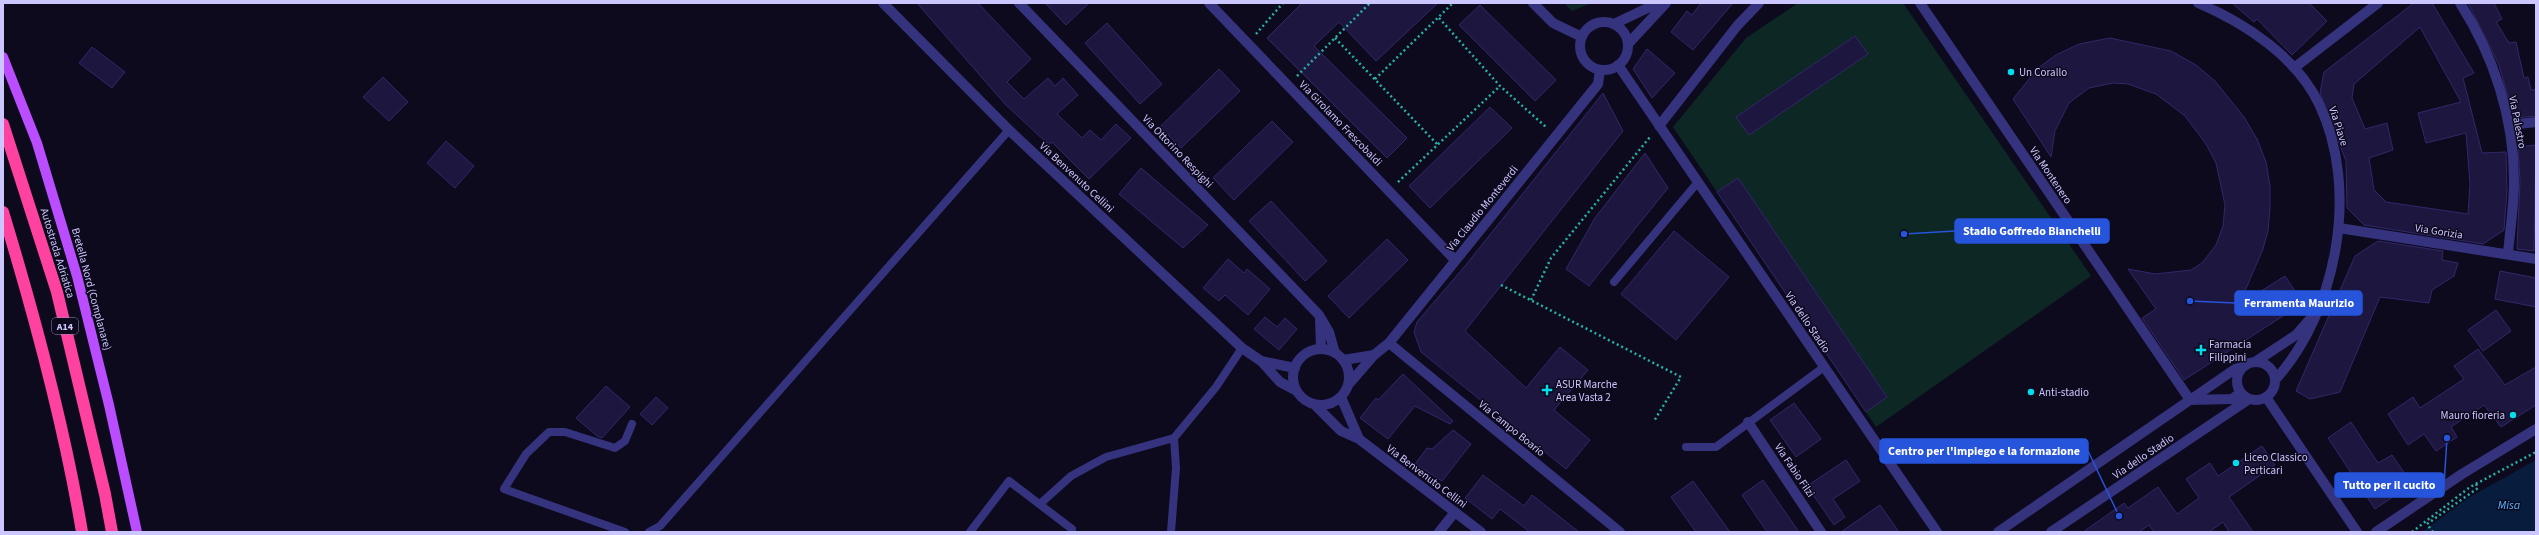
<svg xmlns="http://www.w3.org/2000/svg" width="2539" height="535" font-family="'Source Sans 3',sans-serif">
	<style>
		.green { fill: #0d2725 }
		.water { fill: #081d3e }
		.building { fill: #1d163e; stroke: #33276b; fill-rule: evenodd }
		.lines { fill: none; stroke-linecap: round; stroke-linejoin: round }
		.path { stroke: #27b2a7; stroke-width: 2.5; stroke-dasharray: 2 3; stroke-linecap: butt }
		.service { stroke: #35337e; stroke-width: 8 }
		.minor { stroke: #35337e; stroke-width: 10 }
		.tertiary { stroke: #35337e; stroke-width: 10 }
		.primary { stroke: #ba4dff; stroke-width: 10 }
		.motorway { stroke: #ff419f; stroke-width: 12 }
		.poi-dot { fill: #00ddf1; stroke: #0d0a1d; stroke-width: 1.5 }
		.labels { text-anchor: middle; stroke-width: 3; stroke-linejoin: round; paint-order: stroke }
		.shield { fill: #0d0a1d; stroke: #938ebb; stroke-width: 1 }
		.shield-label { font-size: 10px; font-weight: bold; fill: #ccc6ff }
		.poi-label { font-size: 11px; fill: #ccc6ff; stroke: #0d0a1d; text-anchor: start }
		.street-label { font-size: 11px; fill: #ccc6ff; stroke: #0d0a1d }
		.water-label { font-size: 12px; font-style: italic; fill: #54b3ff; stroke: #0d0a1d }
		.leader { fill: none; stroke: #2654da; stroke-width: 1.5 }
		.callout-dot { fill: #2654da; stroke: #0d0a1d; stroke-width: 1.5 }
		.callout { fill: #2654da; stroke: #2654da; stroke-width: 1.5 }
		.callout-label { font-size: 12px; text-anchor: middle; font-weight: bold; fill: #fff }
	</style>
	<rect width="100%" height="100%" fill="#0d0a1d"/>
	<!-- green -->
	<path class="green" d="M1564 3H1592L1572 11Z
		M1798 3H1903L2091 276 1876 427 1673 127 1746 38Z"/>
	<!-- water -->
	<path class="water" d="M2536 460V532H2422L2468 498Z"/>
	<!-- building -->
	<path class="building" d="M917 3H978L1031 59 1007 82 1024 99 1048 78 1055 86 1063 78 1078 95 1057 114 1082 138 1090 130 1101 140 1116 124 1131 138 1089 179 1052 142 1049 145 1005 104Z
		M1045 3H1089L1066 25Z
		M1302 3H1438L1376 61 1339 22 1314 46 1407 138 1387 158 1267 38Z
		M1701 3H1733L1693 50 1671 32 1687 11 1692 15Z
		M2232 3H2309L2327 21 2292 55 2257 19 2254 22Z
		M2414 3H2432L2474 73 2463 78 2482 153 2506 152 2507 190 2504 230 2483 244 2364 225 2347 208 2346 161 2320 93 2324 72ZM2420 27 2461 102 2418 113 2426 143 2466 133 2470 184 2468 214 2386 202 2374 190 2369 158 2393 150 2387 123 2365 129 2352 98 2354 84Z
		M2468 3H2494L2502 19 2496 22 2509 43 2516 42 2524 78 2528 77 2531 90 2536 89V116L2514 118 2499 65Z
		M1480 5 1556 80 1535 101 1459 25Z
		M1107 23 1162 84 1140 104 1085 43Z
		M1855 36 1868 54 1749 135 1736 117Z
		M2110 38 2171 51 2196 65 2215 81 2244 117 2257 139 2266 162 2270 186V208L2268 231 2263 249 2239 305 2285 276 2303 303 2184 380 2142 318 2156 309 2128 269 2155 274 2191 270 2202 263 2216 245 2223 226 2225 205 2216 163 2206 144 2185 116 2156 94 2128 84 2113 83 2089 88 2069 103 2055 131 2051 157 2013 99 2038 68 2056 55 2079 44Z
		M92 47 125 72 112 88 79 63Z
		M1647 49 1675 73 1652 98 1633 69Z
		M1219 69 1240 91 1181 148 1160 127Z
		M383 77 408 102 389 121 363 97Z
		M1603 93 1623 131 1465 331 1526 388 1560 347 1588 370 1554 410 1590 440 1566 469 1421 352 1414 332 1417 322 1465 266Z
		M1490 107 1512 128 1430 208 1409 186Z
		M1272 121 1293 142 1234 200 1213 178Z
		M446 141 474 166 455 188 427 163Z
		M2536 145 2534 251 2517 249 2520 181 2518 147Z
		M1645 153 1668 188 1589 286 1566 269 1595 218Z
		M1141 168 1208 225 1183 248 1119 194Z
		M1738 178 1887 397 1866 412 1717 192Z
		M1271 201 1327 261 1305 281 1249 221Z
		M1674 231 1729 277 1676 340 1621 294Z
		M1387 239 1408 260 1349 318 1328 296Z
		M2378 241 2443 251 2442 260 2458 263 2454 276 2432 290 2429 303 2380 297 2340 392 2310 399 2296 391 2355 256Z
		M1228 259 1244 273 1247 269 1270 289 1248 315 1225 295 1219 301 1203 288Z
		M2500 271 2536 278V307L2495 299Z
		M2496 310 2511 331 2483 351 2468 330Z
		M1265 317 1277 327 1285 318 1297 329 1279 350 1254 329Z
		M2478 349 2505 385 2536 367V405L2501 427 2484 405 2451 427 2457 437 2436 451 2424 434 2408 445 2388 414 2413 397 2420 408 2464 379 2454 366Z
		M1403 374 1453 421 1450 424 1415 406 1388 439 1360 418 1376 398 1378 400Z
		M606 386 630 407 602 438 597 436 576 418Z
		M656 397 668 408 652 425 640 414Z
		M1794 403 1821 439 1796 457 1770 420Z
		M2351 422 2378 463 2392 455 2412 484 2375 509 2328 438Z
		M1453 430 1471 444 1442 481 1415 464 1427 448 1432 449Z
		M2262 446 2275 465 2229 497 2253 532H2229L2223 522 2209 532H2154L2149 525 2139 532H2083L2124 503 2128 508 2158 487 2177 514 2199 498 2186 479 2210 463 2218 476Z
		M1846 460 1860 481 1833 499 1845 517 1834 525 1807 486Z
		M1483 475 1524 506 1532 495 1579 532H1530L1500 509 1492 519 1465 498Z
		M1763 480 1799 532H1767L1742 495Z
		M1693 481 1730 532H1696L1671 497Z
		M1880 505 1899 532H1841Z"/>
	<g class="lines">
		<!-- path -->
		<path class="path" d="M1439 18 1500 86 1546 127
			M1256 34 1283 3
			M1335 38 1438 145
			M1297 76 1370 3
			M1375 79 1453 3
			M1398 182 1500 86
			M1501 285 1681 377 1654 421
			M1531 300 1551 258 1650 137
			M2412 532 2470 487 2536 452
			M2433 532 2427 524 2478 488 2476 484"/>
		<!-- service -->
		<path class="service" d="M1614 282 1698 182
			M1686 447H1716L1824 367
			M1040 504 1071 476 1106 457 1174 438 1216 387 1242 348
			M625 532 504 489 526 454 549 432H565L615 448 625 441 632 424
			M649 532 660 526 1009 130
			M970 532 1009 481 1072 529
			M1171 532 1176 468 1174 438"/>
		<!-- minor -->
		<path class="minor" d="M1019 3 1319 315 1329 332 1335 353
			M1209 3 1455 260
			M1533 3 1553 23 1582 37
			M1920 3 2190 400
			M2198 3C2245 23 2297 57 2319 104 2360 189 2337 312 2275 380
			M2460 3C2494 56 2514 118 2514 181 2514 206 2510 230 2508 254
			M1580 46a24 24 0 1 1 48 0a24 24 0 1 1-48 0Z
			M1614 24 1658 3
			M1628 44 1666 3
			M1618 65 1937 532
			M2294 68 2378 3
			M2509 125 2536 122
			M1659 126 1737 26 1759 3
			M2339 228 2536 259
			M1320 317 1321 349
			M1389 343 1620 532
			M1343 360 1374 355
			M2237 381a19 19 0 1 1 38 0a19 19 0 1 1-38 0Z
			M2255 362 2296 335 2310 319
			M1349 384 1374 355 1389 343 1598 84 1600 70
			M2266 397 2357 532
			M2190 400 2232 399 2240 393
			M1748 422 1821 532
			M1439 532 1455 512
			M1998 532 2235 369 2245 366
			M2051 532 2249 399"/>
		<!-- tertiary -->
		<path class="tertiary" d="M883 3 1009 130 1242 348 1261 361 1280 382 1297 391
			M1293 377a28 28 0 1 1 56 0a28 28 0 1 1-56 0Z
			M1261 361 1295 368
			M1341 397 1359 439
			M1315 405 1341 431 1359 439 1481 532
			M2376 532 2462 474 2536 429"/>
		<!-- primary -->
		<path class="primary" d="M3 57 37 143 77 276 109 405 137 532"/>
		<!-- motorway -->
		<path class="motorway" d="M3 124 57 292 105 494 112 532
			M3 212C35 317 64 424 82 532"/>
	</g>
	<!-- markers -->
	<g class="poi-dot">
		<circle cx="2011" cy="72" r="4"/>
		<path d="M2199 344h4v4h4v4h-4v4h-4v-4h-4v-4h4z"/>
		<path d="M1545 384h4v4h4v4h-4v4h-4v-4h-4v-4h4z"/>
		<circle cx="2031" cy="392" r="4"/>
		<circle cx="2513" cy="415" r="4"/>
		<circle cx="2236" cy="463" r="4"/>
	</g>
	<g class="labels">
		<!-- shield labels -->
		<rect class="shield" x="52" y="318" width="26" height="16" rx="3"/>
		<g class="shield-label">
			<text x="65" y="330">A14</text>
		</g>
		<!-- poi labels -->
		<g class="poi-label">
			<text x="2019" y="76">Un Corallo</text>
			<text x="2209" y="348">Farmacia<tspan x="2209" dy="13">Filippini</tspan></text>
			<text x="1556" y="388">ASUR Marche<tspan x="1556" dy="13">Area Vasta 2</tspan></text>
			<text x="2039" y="396">Anti-stadio</text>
			<text x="2505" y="419" text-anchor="end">Mauro fioreria</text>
			<text x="2244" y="461">Liceo Classico<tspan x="2244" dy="13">Perticari</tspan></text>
		</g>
		<!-- street labels -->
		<g class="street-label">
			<text transform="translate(2518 122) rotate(79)" y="4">Via Palestro</text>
			<text transform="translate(1341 123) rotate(46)" y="4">Via Girolamo Frescobaldi</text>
			<text transform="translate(2339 126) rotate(72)" y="4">Via Piave</text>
			<text transform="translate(1178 151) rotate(46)" y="4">Via Ottorino Respighi</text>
			<text transform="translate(2051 175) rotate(56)" y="4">Via Montenero</text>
			<text transform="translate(1077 177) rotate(43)" y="4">Via Benvenuto Cellini</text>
			<text transform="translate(1482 208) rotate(-51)" y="4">Via Claudio Monteverdi</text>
			<text transform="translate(2439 231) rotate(9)" y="4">Via Gorizia</text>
			<text transform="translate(58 253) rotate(73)" y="4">Autostrada Adriatica</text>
			<text transform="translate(92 289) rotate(75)" y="4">Bretella Nord (Complanare)</text>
			<text transform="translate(1808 322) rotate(56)" y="4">Via dello Stadio</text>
			<text transform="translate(1512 428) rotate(39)" y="4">Via Campo Boario</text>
			<text transform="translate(2143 456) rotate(-34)" y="4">Via dello Stadio</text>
			<text transform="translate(1795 470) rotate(56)" y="4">Via Fabio Filzi</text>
			<text transform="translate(1427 476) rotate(37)" y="4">Via Benvenuto Cellini</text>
		</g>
		<!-- water labels -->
		<g class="water-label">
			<text x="2509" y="509">Misa</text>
		</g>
	</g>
	<!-- callouts -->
	<path class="leader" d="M1904 234L1955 231M2190 301L2235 303M2119 516L2088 451M2447 438L2444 485"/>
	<g class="callout-dot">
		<circle cx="1904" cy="234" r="4"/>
		<circle cx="2190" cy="301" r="4"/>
		<circle cx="2119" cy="516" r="4"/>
		<circle cx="2447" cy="438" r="4"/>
	</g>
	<g class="callout">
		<rect x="1955" y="219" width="154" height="24" rx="4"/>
		<rect x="2235" y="291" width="127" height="24" rx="4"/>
		<rect x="1880" y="439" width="208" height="24" rx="4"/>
		<rect x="2335" y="473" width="109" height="24" rx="4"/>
	</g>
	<g class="callout-label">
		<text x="2032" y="235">Stadio Goffredo Bianchelli</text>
		<text x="2299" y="307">Ferramenta Maurizio</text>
		<text x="1984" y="455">Centro per l'impiego e la formazione</text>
		<text x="2389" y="489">Tutto per il cucito</text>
	</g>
	<!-- border -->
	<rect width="2539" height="535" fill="none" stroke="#ccc6ff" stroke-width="8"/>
</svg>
